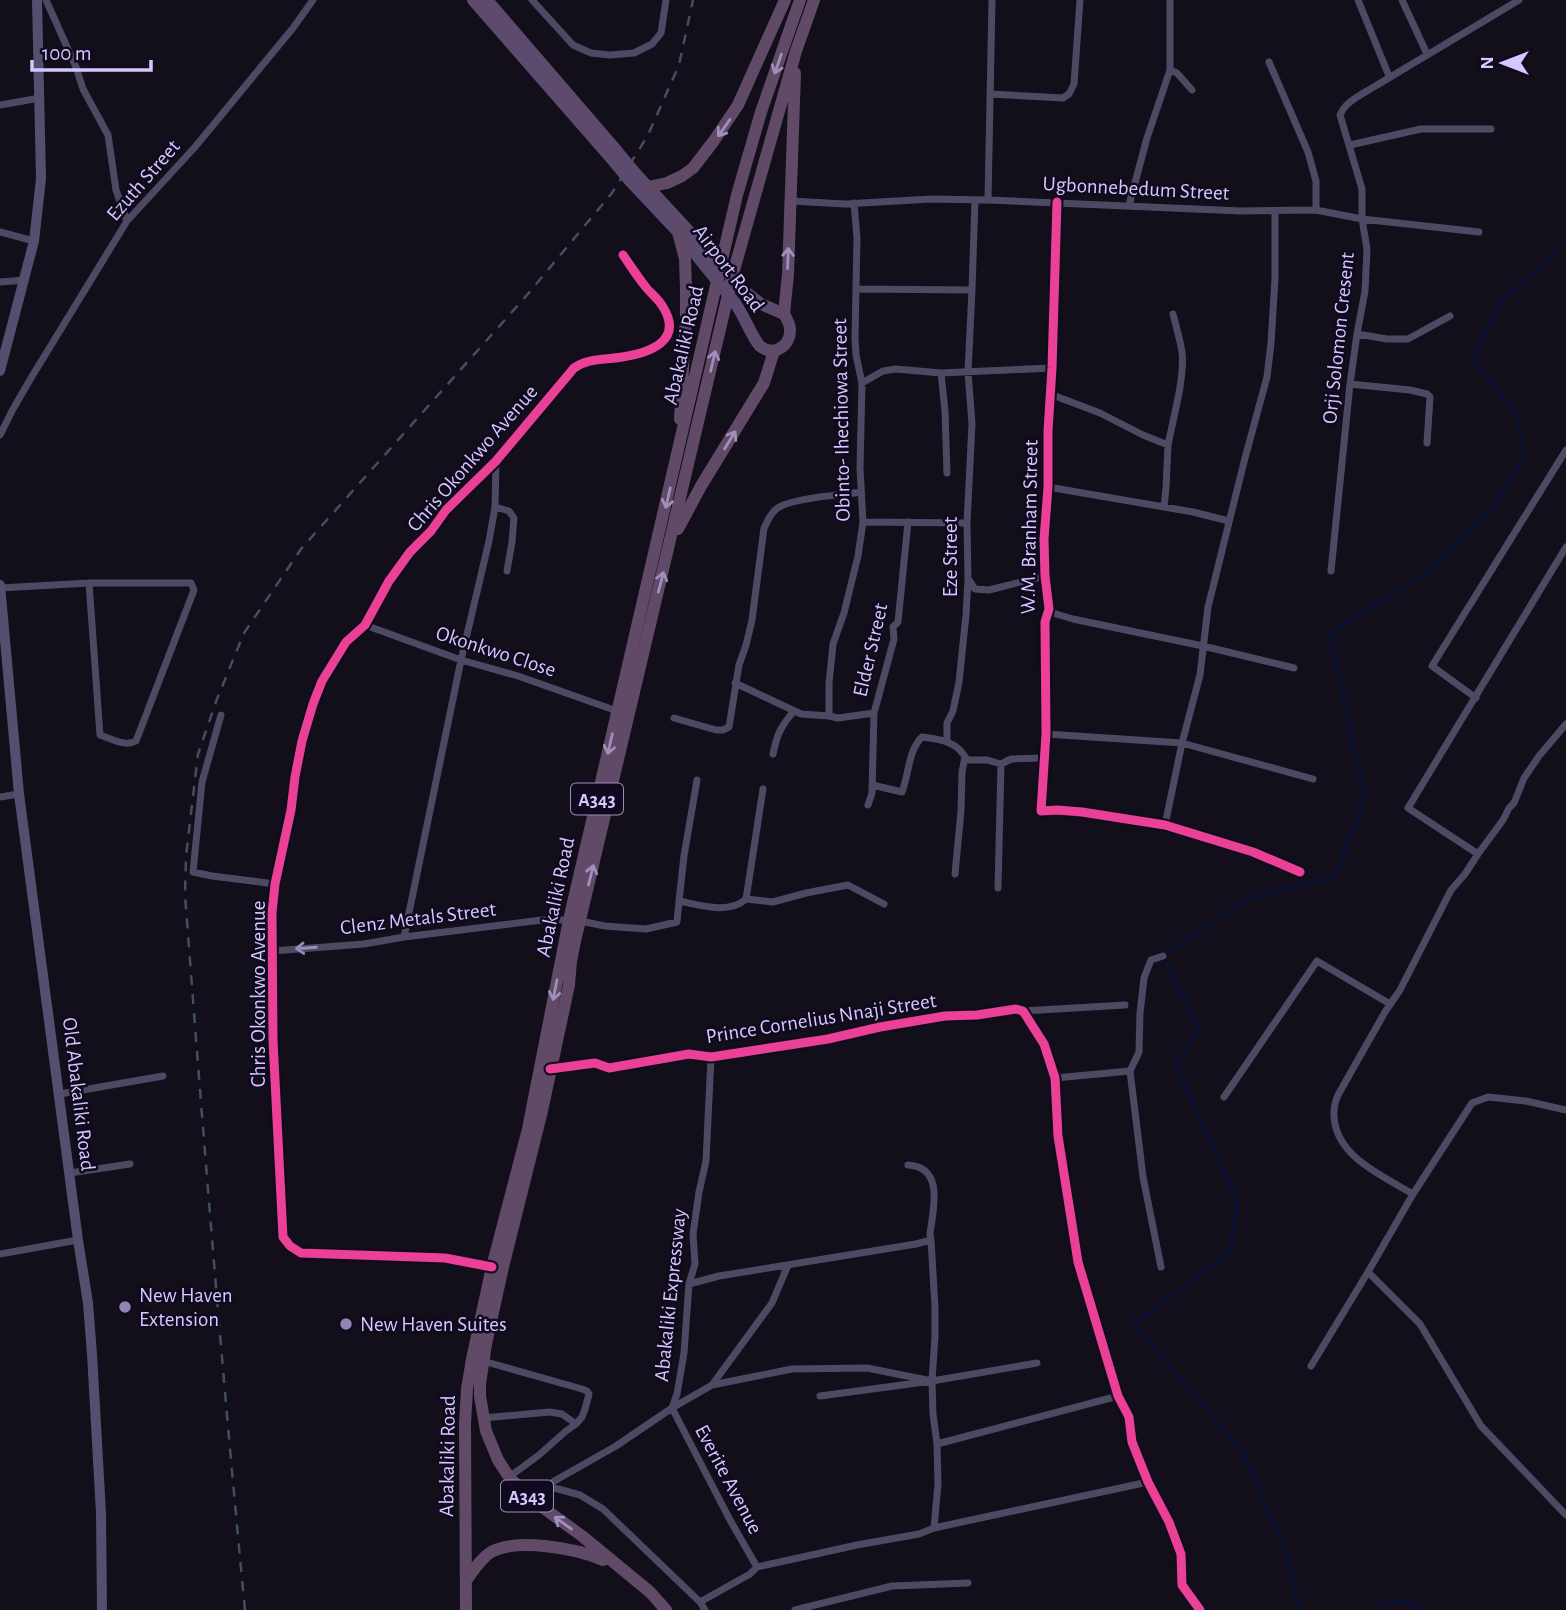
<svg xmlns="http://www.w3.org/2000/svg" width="1566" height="1610" font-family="'Alegreya Sans',sans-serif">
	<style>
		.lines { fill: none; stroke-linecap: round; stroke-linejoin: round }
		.stream { stroke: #05113a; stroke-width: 2.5 }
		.minor { stroke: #4e4963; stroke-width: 7 }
		.secondary { stroke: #544f6e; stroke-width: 10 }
		.primary { stroke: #5d4b6d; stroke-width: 12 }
		.trunk { stroke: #604a67; stroke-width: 12 }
		.rail { stroke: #414f65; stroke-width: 2.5; stroke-dasharray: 10 9; stroke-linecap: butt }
		.primary-bridge { stroke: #5d4b6d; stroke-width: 12 }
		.cycleway-casing { stroke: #100a1e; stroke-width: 13 }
		.cycleway { stroke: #ea4096; stroke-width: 9 }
		.oneway { stroke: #a08fbb }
		.oneway2 { stroke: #988eb9 }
		.poi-dot { fill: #9186af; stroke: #100a1e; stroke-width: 2.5 }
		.labels { text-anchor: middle; stroke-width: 5; stroke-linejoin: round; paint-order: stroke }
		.shield { fill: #100a1e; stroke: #9a8ebc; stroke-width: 2 }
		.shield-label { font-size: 19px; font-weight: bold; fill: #d5c7ff }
		.street-label { font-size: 21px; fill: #d5c7ff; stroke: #100a1e }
		.poi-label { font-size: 21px; fill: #d5c7ff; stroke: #100a1e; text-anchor: start }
	</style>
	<rect width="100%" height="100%" fill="#120e1a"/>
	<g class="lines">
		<!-- stream -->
		<path class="stream" d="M1301 1610 1295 1594 1289 1560 1242 1451 1134 1324 1230 1252 1238 1203 1176 1065 1200 1029 1163 956 1247 899 1335 877 1365 798 1330 633 1423 575 1492 509 1525 454 1514 409 1473 362 1497 306 1566 243
			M1382 1610 1384 1604 1407 1601 1422 1610"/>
		<!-- minor -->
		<path class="minor" d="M46 0 76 67 83 89 108 135 116 190 127 221
			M532 0 573 45 591 53 610 55 634 53 652 44 661 33 666 0
			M1358 0 1389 76
			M1402 0 1427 54
			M1269 62 1308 152 1316 181V210
			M1170 70 1177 73 1192 90
			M990 94 1063 98 1069 94 1074 84 1080 0
			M0 105 40 98
			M1350 145 1421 129H1491
			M988 200 992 0
			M791 201 845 204 931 199 988 200 1241 211 1316 210 1362 219 1479 232
			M1057 202 1052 368 1048 431V487L1044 539 1045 576 1049 609 1045 622 1046 734 1041 811 1057 810 1082 812 1165 825 1253 852 1300 872
			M1129 205 1147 138 1170 70V0
			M0 232 34 241
			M0 282 25 280
			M856 289 972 290 968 372 972 424 967 523 968 580 966 615 959 682 953 711 947 723V740
			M972 290 975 200
			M1357 334 1387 339H1408L1450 316
			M941 373 945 411 947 473
			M862 383 883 371 896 369 941 373 1052 368
			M1350 384 1410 390 1427 394 1430 397 1427 443
			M1050 394 1100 413 1143 435 1168 445C1173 419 1185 377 1182 352 1180 339 1176 326 1173 314
			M0 435 13 409 31 378 127 221 195 147 293 28 313 0
			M1048 487 1193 512 1229 521
			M495 507 509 511 514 518 512 542 507 571
			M1164 507 1166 488 1168 445
			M863 522 967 523
			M1331 571 1350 384 1357 334 1365 291 1367 249 1362 219V189L1340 115C1343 107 1349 102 1357 97L1519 0
			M969 580 975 589 989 590 1045 576
			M0 588 89 583H191L194 590 136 741C125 747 112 739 100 735L89 583
			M1049 609 1056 614 1073 619 1203 646 1294 668
			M365 625 461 660 518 676 617 711
			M735 683 801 714 829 716 838 718 874 713
			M1476 698 1432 666 1566 450
			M221 715 202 782 193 872 212 876 275 884
			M829 716V683L833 644 844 613 858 556 863 522 860 468 862 383 856 355 855 338 857 238 854 203
			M674 718 716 730H723L729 727 739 665 746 645 752 620 764 528C767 522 770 515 775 510 787 498 842 495 861 492
			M1046 734 1182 743 1313 779
			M773 754C777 734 781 726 794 711
			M872 785 902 792C909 774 908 751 922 737 941 739 958 742 967 760H987L1001 764 1011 759 1044 758
			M0 797 19 794
			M868 805 872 793 874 713 894 639 893 627 898 622 908 522
			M1165 825 1182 743 1200 675 1208 607 1245 458 1267 377 1271 343 1275 279V211
			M1478 854 1408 808 1566 547
			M955 874 961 811 962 772 965 757
			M998 888 1001 764
			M746 899 773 902 806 893 848 885 884 904
			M679 901 684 856 697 780
			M580 921 605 926 646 929 677 922 679 901C699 905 729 915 746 899L763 789
			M404 937 461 660 489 541 495 507 496 461
			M272 951 364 944 404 937 542 920H569
			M1023 1011 1125 1005
			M551 1069 595 1063 609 1068 689 1054 711 1057 828 1039 880 1027 945 1016 977 1015 1016 1009 1023 1011 1044 1044 1055 1078 1058 1136 1078 1262 1118 1396 1129 1417 1132 1442 1148 1482 1169 1522 1181 1554 1182 1585 1200 1610
			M1055 1078 1130 1071
			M60 1094 163 1076
			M1224 1097 1317 961 1390 1004
			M70 1173 130 1164
			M1413 1194C1381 1175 1332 1155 1334 1111 1334 1106 1336 1100 1338 1095L1385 1012 1400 990 1451 890 1465 874 1478 854 1503 820 1509 808 1514 803 1524 778 1539 756 1566 724
			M931 1240 935 1307V1336L932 1381 933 1414 937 1444 938 1484 934 1528
			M0 1254 78 1240
			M492 1267 445 1258 301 1253 290 1246 283 1237 273 1041 272 913 275 884 291 810 295 777 302 741 313 704 322 681 346 642 365 625 389 581 410 552 431 531 446 510 496 461 574 368C588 358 605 360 622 357 649 353 684 341 663 307 659 299 650 293 645 286 637 276 630 265 623 255
			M1161 1267 1143 1177 1130 1071 1139 1052 1140 1013 1144 978 1151 960 1163 956
			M1368 1272 1420 1324 1481 1426 1566 1515
			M689 1284 719 1276 916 1244 931 1240 930 1234C933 1210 945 1167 908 1165
			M483 1361 582 1389 587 1391 589 1394 585 1409 582 1417 576 1424 566 1431 539 1455 509 1477
			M1311 1366 1368 1272 1413 1194 1472 1103 1488 1097 1526 1101 1566 1110
			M712 1385 792 1369 867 1368 932 1381
			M820 1396 932 1381 1037 1363
			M483 1418 550 1412 562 1414 576 1424
			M937 1444 1118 1396
			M547 1486 580 1495 603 1509 700 1602
			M528 1496 616 1446 672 1408 677 1394 684 1353 689 1284 695 1264 693 1234 699 1192 706 1161 711 1057
			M757 1567 730 1520 672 1408 712 1385 772 1303 788 1265
			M705 1610 700 1602 750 1574 757 1567 857 1545 919 1534 934 1528 1148 1482
			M795 1610 892 1586 968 1583"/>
		<!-- secondary -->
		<path class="secondary" d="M0 371 34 241 41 179 37 0
			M0 585 19 794 78 1240 88 1303 92 1354 101 1513 102 1610"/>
		<!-- primary -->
		<path class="primary" d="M473 0 611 158
			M487 0 616 150
			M636 174 711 255
			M630 181 678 232 706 267
			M735 303C744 315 752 338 760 346 774 358 791 345 790 329 790 324 787 319 784 314L761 304 743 290"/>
		<!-- trunk -->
		<path class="trunk" d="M648 187 667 183 682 176 693 168 713 142 738 105 785 0
			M678 232 685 259 686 290V318L680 419
			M784 314 788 274 795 73
			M678 529 701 486 764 383 774 351
			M466 1581C473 1571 480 1559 491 1552 517 1538 576 1548 603 1560
			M466 1610 465 1424 467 1389 472 1359 492 1267 528 1129 569 920 737 195 761 112 800 0
			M666 1610 650 1592 582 1536 527 1496 509 1477 498 1460 486 1431 480 1396V1384L486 1344 503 1267 542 1111 569 985 571 961 575 941 734 270 796 51 814 0"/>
		<!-- rail -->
		<path class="rail" d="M245 1610C222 1372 203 1133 185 895L186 856 198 754 217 699 244 633 301 549 527 295 612 193 648 135 679 65 693 0"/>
		<!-- primary-bridge -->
		<path class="primary-bridge" d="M616 150 636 174
			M611 158 630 181
			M711 255 743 290
			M706 267 735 303"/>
		<defs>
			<path id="cycleway" d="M1057 202 1052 368 1048 431V487L1044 539 1045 576 1049 609 1045 622 1046 734 1041 811 1057 810 1082 812 1165 825 1253 852 1300 872
				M550 1069 595 1063 609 1068 689 1054 711 1057 828 1039 880 1027 945 1016 977 1015 1016 1009 1023 1011 1044 1044 1055 1078 1058 1136 1078 1262 1118 1396 1129 1417 1132 1442 1148 1482 1169 1522 1181 1554 1182 1585 1200 1610
				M492 1267 445 1258 301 1253 290 1246 283 1237 273 1041 272 913 275 884 291 810 295 777 302 741 313 704 322 681 346 642 365 625 389 581 410 552 431 531 446 510 496 461 574 368C588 358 605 360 622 357 649 353 684 341 663 307 659 299 650 293 645 286 637 276 630 265 623 255"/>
		</defs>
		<!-- cycleway casing -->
		<use href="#cycleway" class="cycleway-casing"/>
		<!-- cycleway -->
		<use href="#cycleway" class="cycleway"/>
	</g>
	<!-- one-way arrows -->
	<defs><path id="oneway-shaft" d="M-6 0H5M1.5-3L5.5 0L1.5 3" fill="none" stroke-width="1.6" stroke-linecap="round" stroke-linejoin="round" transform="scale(1.75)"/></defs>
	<g class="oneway">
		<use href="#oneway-shaft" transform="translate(778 64) rotate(109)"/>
		<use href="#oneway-shaft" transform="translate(724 128) rotate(125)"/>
		<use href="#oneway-shaft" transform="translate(788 258) rotate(-88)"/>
		<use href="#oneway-shaft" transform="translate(713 361) rotate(-77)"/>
		<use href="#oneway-shaft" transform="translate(730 440) rotate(-58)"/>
		<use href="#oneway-shaft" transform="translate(668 498) rotate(103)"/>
		<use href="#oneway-shaft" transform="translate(661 582) rotate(-75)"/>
		<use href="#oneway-shaft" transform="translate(610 744) rotate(103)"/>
		<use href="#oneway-shaft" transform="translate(591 875) rotate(-76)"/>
		<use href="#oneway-shaft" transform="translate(555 990) rotate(101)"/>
		<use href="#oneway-shaft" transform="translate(563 1523) rotate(-145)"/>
	</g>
	<use class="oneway2" href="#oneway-shaft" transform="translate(306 948) rotate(176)"/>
	<!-- markers -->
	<g class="poi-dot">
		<circle cx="125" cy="1307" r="7"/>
		<circle cx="346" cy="1324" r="7"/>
	</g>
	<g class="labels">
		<!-- shield labels -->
		<g class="shield">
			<rect x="571" y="783.5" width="52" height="31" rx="5"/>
			<rect x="501" y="1480.5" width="52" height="31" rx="5"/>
		</g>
		<g class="shield-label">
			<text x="597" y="806">A343</text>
			<text x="527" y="1503">A343</text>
		</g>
		<!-- street labels -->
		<g class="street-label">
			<text transform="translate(143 180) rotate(-49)" y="7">Ezuth Street</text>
			<text transform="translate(1136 188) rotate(3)" y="7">Ugbonnebedum Street</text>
			<text transform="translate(729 268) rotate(53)" y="7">Airport Road</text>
			<text transform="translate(1338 338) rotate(-84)" y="7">Orji Solomon Cresent</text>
			<text transform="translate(683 345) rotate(-77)" y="7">Abakaliki Road</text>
			<text transform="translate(841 420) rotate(-91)" y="7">Obinto- Ihechiowa Street</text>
			<text transform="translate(472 458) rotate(-49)" y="7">Chris Okonkwo Avenue</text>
			<text transform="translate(1029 527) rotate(-89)" y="7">W.M. Branham Street</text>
			<text transform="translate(950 557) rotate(-90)" y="7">Eze Street</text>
			<text transform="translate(870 650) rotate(-77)" y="7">Elder Street</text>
			<text transform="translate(496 651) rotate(18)" y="7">Okonkwo Close</text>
			<text transform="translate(555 897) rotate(-78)" y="7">Abakaliki Road</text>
			<text transform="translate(418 918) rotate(-7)" y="7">Clenz Metals Street</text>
			<text transform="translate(258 994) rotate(-90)" y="7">Chris Okonkwo Avenue</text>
			<text transform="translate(821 1018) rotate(-9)" y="7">Prince Cornelius Nnaji Street</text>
			<text transform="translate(79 1094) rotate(83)" y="7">Old Abakaliki Road</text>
			<text transform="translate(670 1295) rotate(-84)" y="7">Abakaliki Expressway</text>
			<text transform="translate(447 1456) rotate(-89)" y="7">Abakaliki Road</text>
			<text transform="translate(729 1479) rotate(62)" y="7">Everite Avenue</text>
		</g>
		<!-- poi labels -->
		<g class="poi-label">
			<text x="139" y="1302">New Haven<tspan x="139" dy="24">Extension</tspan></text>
			<text x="360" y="1331">New Haven Suites</text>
		</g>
	</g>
	<!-- north arrow -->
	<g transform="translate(1503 63) rotate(270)" stroke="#100a1e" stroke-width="5" paint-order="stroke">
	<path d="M0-5L12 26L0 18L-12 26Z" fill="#d5c7ff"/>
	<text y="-10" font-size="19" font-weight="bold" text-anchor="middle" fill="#d5c7ff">N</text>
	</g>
	<!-- scale -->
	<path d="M32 60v10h119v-10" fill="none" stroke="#d5c7ff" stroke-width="3.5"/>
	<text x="42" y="60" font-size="21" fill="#d5c7ff" stroke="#100a1e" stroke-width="5" paint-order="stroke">100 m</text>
</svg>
